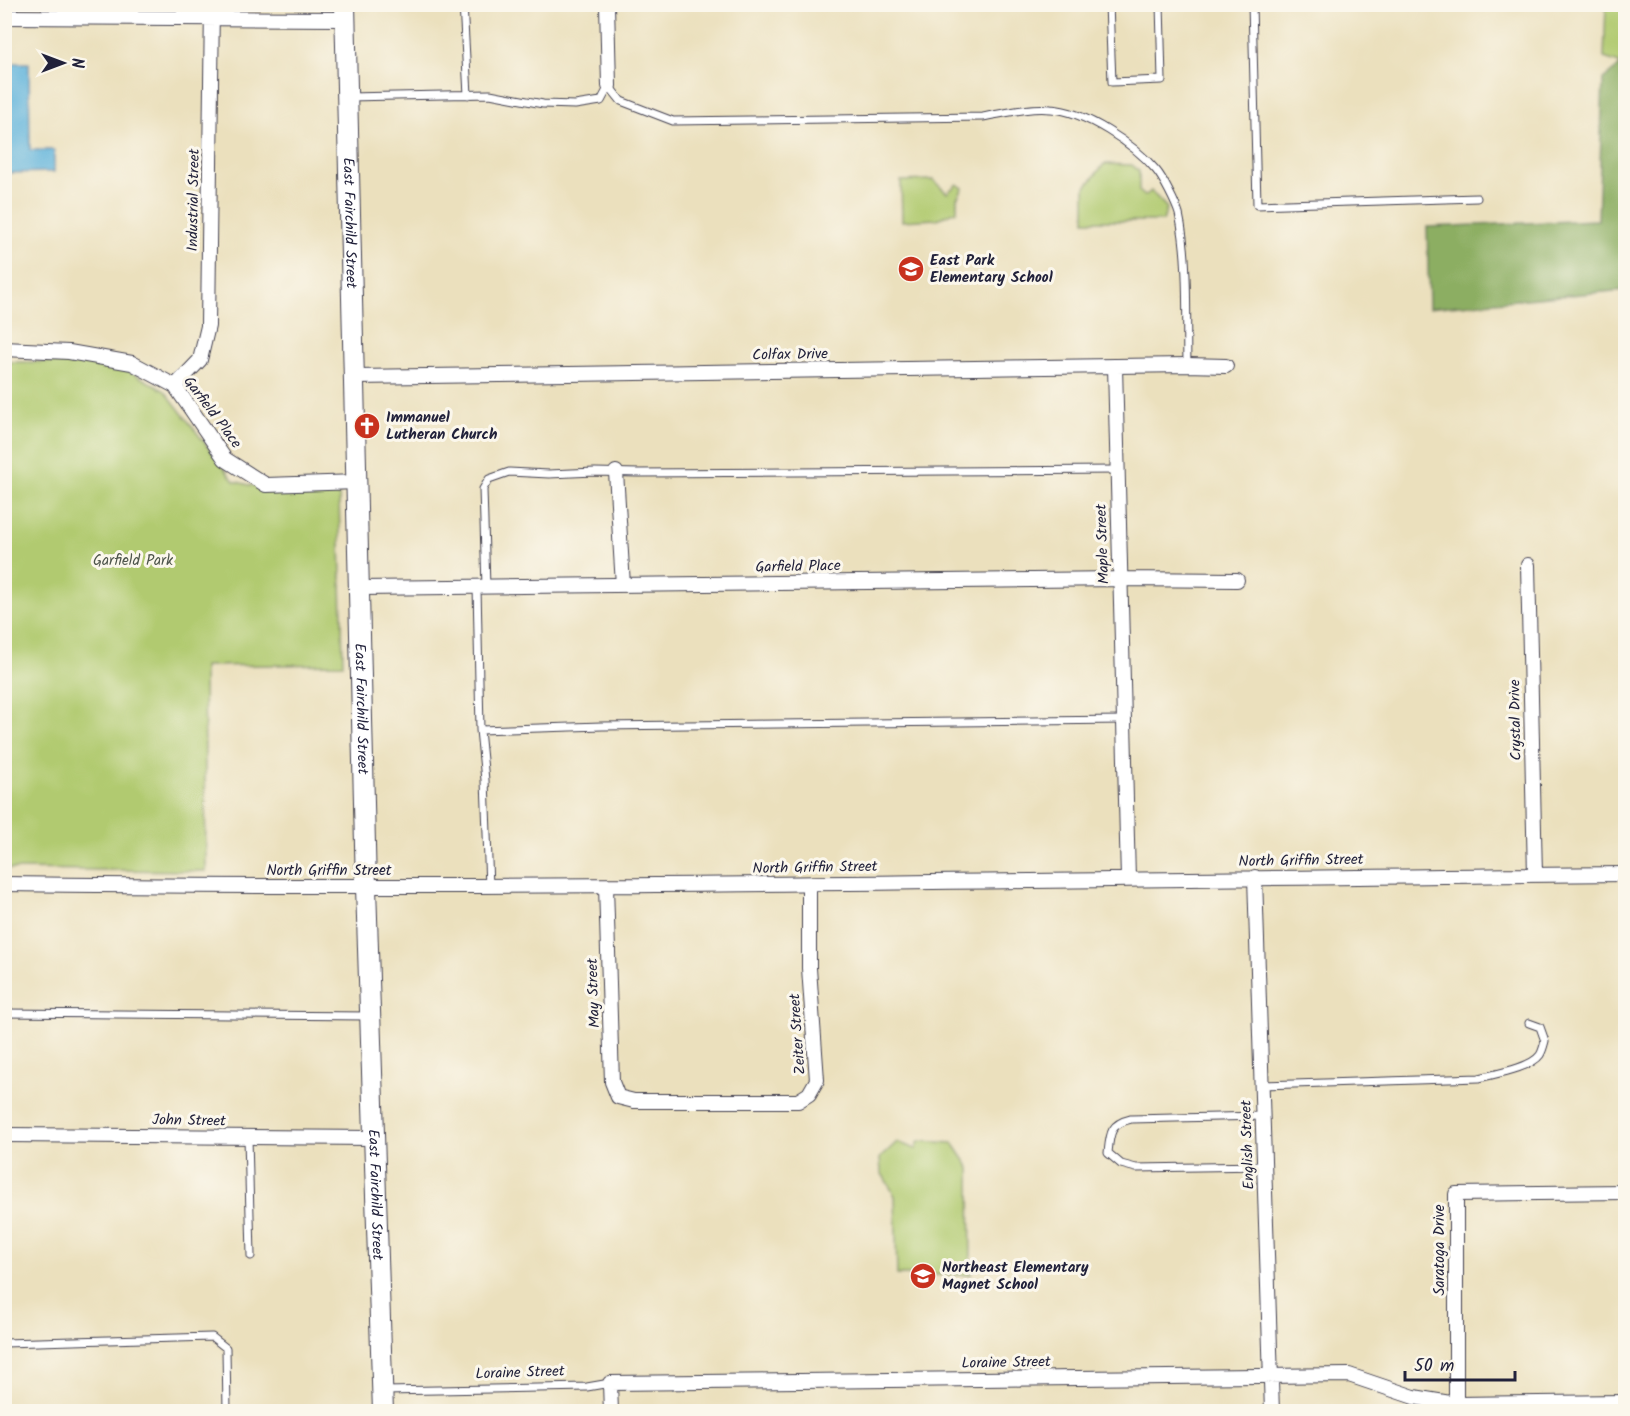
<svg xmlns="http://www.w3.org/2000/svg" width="1630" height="1416" font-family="Kalam,sans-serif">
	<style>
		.green { fill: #b1ca6f; stroke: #6a7655; stroke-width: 1.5 }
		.forest { fill: #8cae62; stroke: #57684e; stroke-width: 1.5 }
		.water { fill: #5fb3db; stroke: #406a8b; stroke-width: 1.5 }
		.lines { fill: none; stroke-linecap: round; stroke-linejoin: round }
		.lane-casing { stroke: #403e4e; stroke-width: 9 }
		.street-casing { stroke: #403e4e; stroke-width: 16 }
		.secondary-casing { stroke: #403e4e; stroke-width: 22 }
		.lane { stroke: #fff; stroke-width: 7 }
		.street { stroke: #fff; stroke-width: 14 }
		.secondary { stroke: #fff; stroke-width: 20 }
		.labels { text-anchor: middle; stroke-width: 6; stroke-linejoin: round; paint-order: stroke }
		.street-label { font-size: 15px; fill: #22223b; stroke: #fbf7ec }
		.poi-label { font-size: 15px; font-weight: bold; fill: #22223b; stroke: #fbf7ec; text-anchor: start }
		.park-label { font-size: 15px; fill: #4d544b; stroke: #fbf7ec }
	</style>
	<rect width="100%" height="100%" fill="#fbf7ec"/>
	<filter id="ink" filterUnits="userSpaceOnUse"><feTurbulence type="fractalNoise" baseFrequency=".0167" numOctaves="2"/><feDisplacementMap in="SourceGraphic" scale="12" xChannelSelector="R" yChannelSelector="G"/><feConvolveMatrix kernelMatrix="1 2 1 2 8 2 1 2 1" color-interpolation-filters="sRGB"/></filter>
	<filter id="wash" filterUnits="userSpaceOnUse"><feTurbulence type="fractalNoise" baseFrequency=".008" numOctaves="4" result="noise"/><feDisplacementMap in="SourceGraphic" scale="24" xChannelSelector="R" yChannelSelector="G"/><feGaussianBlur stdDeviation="1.35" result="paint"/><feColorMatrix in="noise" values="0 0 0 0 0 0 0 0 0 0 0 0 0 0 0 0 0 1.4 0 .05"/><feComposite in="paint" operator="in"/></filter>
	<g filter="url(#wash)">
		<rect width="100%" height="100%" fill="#ebe0bd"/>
		<!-- green -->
		<path class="green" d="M1606 5H1625V65L1604 58Z
			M1104 164 1132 165 1139 171V191L1145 196 1151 191 1167 208 1163 221H1085V188Z
			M933 180 947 193 957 184 963 188 957 198V211L937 219 902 221 901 181Z
			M5 362H70L124 368 165 391 234 481 289 495H339L343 664 204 666 206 871 5 869Z
			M919 1141 953 1143 970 1168 971 1275H897L895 1196 881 1172 880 1158 897 1142 916 1149Z"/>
		<!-- forest -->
		<path class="forest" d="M1622 64 1626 65 1625 290 1429 308 1427 227 1598 220 1603 79Z"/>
		<!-- water -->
		<path class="water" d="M5 63H29L30 150H54V172L5 173Z"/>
	</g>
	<g filter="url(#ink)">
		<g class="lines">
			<defs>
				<path id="lane" d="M463 4 468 95
					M1109 4 1112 82 1162 80 1160 4
					M1252 4 1257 205 1477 198
					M349 97 490 94 543 104 575 105 601 101 609 86 621 101 673 121 983 117C1006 113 1028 107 1051 109 1085 111 1134 144 1156 170 1163 178 1176 204 1179 214 1189 259 1186 318 1187 365
					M477 587 480 730 485 780 489 887
					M486 587 483 489 489 479 509 472 549 474 595 472 638 473 1117 470
					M480 730 602 726 1125 720
					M4 1013 368 1016
					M1262 1085 1479 1078C1494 1074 1531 1068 1540 1055 1542 1052 1544 1045 1545 1041L1540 1027 1529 1023
					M1263 1116 1131 1119C1110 1124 1110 1133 1108 1153L1121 1164 1136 1168 1264 1166
					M248 1137 251 1256
					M4 1343 212 1337 226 1348 227 1412
					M385 1391 587 1387 610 1383"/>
				<path id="street" d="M607 4 609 86
					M4 17 345 19
					M4 349 69 352 132 363 175 386 225 459 266 485 357 482
					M1115 366 1128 879
					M355 377 1187 365 1226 366
					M175 386 200 360 208 326 212 4
					M616 472 623 585
					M1528 565 1535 875
					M360 588 1120 579 1237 580
					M1255 877 1272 1412
					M4 884C545 891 1085 879 1626 874
					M606 886 612 1082 618 1097 634 1101H798L809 1094 817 1080 809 968V884
					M4 1135 374 1138
					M1456 1404V1194L1626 1192
					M611 1412 610 1383 1258 1376 1349 1375 1414 1397 1456 1404 1626 1402"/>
				<g id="secondary">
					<path id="s1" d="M345 4 366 887 383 1412"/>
				</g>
			</defs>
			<!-- lane casing -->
			<use href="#lane" class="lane-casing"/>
			<!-- street casing -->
			<use href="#street" class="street-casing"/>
			<!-- secondary casing -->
			<use href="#secondary" class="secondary-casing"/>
			<!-- lane -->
			<use href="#lane" class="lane"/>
			<!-- street -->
			<use href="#street" class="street"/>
			<!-- secondary -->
			<use href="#secondary" class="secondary"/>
		</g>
	</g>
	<!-- icons -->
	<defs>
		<symbol id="school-disc" viewBox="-11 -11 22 22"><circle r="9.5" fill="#c8321e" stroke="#fbf7ec"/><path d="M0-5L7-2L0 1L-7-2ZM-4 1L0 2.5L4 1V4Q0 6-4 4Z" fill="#fff"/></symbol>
		<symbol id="church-disc" viewBox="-11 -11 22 22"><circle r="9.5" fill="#c8321e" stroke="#fbf7ec"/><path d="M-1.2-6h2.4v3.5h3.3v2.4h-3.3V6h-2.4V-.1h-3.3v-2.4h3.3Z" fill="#fff"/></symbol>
	</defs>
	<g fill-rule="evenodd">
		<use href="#school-disc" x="896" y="254" width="30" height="30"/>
		<use href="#church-disc" x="352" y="411" width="30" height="30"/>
		<use href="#school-disc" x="908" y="1261" width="30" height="30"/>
	</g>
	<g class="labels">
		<!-- street labels -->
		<g class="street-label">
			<text transform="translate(193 200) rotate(-89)" y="5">Industrial Street</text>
			<text dy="5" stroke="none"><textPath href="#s1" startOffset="219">East Fairchild Street</textPath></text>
			<text transform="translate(790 354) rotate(-1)" y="5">Colfax Drive</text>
			<text transform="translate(213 412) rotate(53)" y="5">Garfield Place</text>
			<text transform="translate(1102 544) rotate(-92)" y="5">Maple Street</text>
			<text transform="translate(798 566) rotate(-1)" y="5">Garfield Place</text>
			<text dy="5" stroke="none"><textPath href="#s1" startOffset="705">East Fairchild Street</textPath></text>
			<text transform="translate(1515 720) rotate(-91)" y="5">Crystal Drive</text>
			<text transform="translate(1301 860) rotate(-1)" y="5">North Griffin Street</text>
			<text transform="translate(815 867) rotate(-1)" y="5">North Griffin Street</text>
			<text x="329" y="875">North Griffin Street</text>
			<text transform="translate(593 993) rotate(-92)" y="5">May Street</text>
			<text transform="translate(797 1034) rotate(-94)" y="5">Zeiter Street</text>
			<text transform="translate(189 1120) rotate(1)" y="5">John Street</text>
			<text transform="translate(1247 1145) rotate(-92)" y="5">English Street</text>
			<text dy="5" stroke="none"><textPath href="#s1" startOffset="1191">East Fairchild Street</textPath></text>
			<text transform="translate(1439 1250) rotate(-90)" y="5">Saratoga Drive</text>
			<text transform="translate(1006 1362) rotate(-1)" y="5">Loraine Street</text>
			<text transform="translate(520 1372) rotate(-2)" y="5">Loraine Street</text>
		</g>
		<!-- poi labels -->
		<g class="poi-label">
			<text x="930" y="265">East Park<tspan x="930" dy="17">Elementary School</tspan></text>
			<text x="386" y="422">Immanuel<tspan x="386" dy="17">Lutheran Church</tspan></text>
			<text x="942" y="1272">Northeast Elementary<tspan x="942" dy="17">Magnet School</tspan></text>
		</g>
		<!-- park labels -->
		<g class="park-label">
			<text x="133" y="565">Garfield Park</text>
		</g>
	</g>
	<!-- margin -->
	<rect width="1630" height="1416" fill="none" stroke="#fbf7ec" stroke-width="24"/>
	<!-- north arrow -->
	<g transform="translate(63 63) rotate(90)" stroke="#fbf7ec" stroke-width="4.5" paint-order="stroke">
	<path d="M0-4.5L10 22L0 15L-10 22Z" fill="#22223b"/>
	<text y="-9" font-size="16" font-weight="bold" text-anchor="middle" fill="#22223b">N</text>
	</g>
	<!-- scale -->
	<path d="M1405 1371v9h110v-9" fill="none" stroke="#22223b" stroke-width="3"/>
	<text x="1414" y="1371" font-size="18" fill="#22223b" stroke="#fbf7ec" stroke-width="4.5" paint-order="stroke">50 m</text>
</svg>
